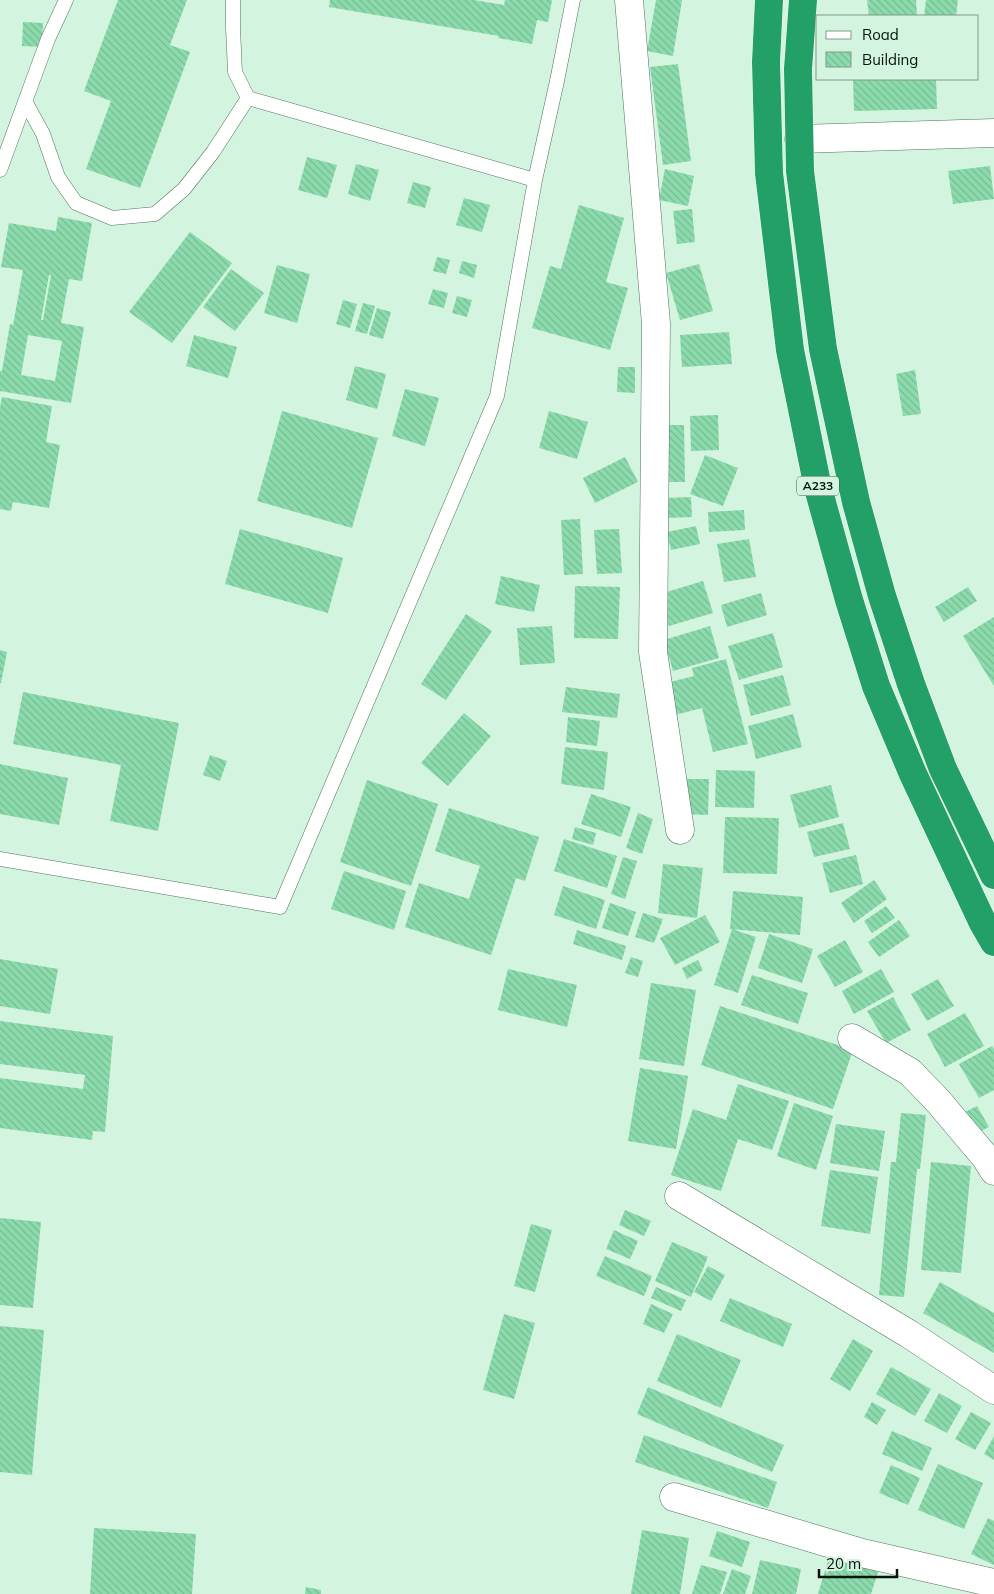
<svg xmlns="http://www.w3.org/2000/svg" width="994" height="1594" font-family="Mulish,sans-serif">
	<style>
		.building { fill: url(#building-back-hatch); fill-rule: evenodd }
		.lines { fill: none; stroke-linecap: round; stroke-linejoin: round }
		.lane-casing { stroke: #54715f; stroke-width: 15 }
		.street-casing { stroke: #54715f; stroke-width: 29 }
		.highway-casing { stroke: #fff; stroke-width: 29 }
		.lane { stroke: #fff; stroke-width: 14 }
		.street { stroke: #fff; stroke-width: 28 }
		.highway { stroke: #23a067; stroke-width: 28 }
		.labels { text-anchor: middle; stroke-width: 4; stroke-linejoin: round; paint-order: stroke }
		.shield { fill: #d3f4df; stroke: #45564b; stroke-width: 1 }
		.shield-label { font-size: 12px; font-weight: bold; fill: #08130c }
	</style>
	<defs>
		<pattern id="building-back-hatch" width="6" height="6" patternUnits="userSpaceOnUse" patternTransform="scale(1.25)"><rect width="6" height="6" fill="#8cdbad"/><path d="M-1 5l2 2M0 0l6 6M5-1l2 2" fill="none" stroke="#77bb94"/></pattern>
	</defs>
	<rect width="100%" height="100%" fill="#d3f4df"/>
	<!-- building -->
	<path class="building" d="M118 0H187L170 45 190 52 140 188 86 169 111 101 84 91Z
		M330 0H474L504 5 505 0H552L548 22 537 20 532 44 498 38 499 36 329 7Z
		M656 0H682L673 56 647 51Z
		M867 0H916L917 16H869Z
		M926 0H958L956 16H924Z
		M23 22 43 23 42 47 22 46Z
		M678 64 691 161 663 165 650 67Z
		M853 79H936L937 109 854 111Z
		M307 157 337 165 327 198 298 190Z
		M356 164 379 170 370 201 348 194Z
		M990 166 994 199 953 204 948 171Z
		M665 169 694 176 688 206 659 200Z
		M413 182 431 187 425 208 407 203Z
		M464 198 490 205 482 232 456 225Z
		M579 205 624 218 606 282 628 288 610 350 532 328 550 266 561 269Z
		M692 209 695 242 677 244 673 211Z
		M58 217 92 223 82 281 69 279 61 323 84 327 71 403 0 391V371H2L10 324 13 325 23 270 1 267 9 223 56 231ZM49 275H51L43 320H41ZM28 335 62 341 55 381 21 375Z
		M190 232 232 263 172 343 129 312Z
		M437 257 450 260 446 274 433 271Z
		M462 261 477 265 474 278 459 273Z
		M699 264 713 311 680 320 666 273Z
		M277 265 310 274 297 323 264 313Z
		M231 269 264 293 235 331 203 307Z
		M433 289 448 293 444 308 428 304Z
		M457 296 472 300 467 317 452 313Z
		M343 300 357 304 350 328 336 324Z
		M363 303 375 306 367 334 355 331Z
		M377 308 391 312 383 339 369 335Z
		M729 332 732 364 682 367 680 335Z
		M194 335 237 347 228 378 186 366Z
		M355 366 386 374 377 409 346 400Z
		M618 367H635V393L617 392Z
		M915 370 921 414 903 416 896 374Z
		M405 389 439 398 425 446 392 436Z
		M2 397 52 406 46 442 60 445 49 508 13 502 11 511 0 509V408Z
		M282 411 378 438 352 528 257 501Z
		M549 411 588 422 577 459 539 448Z
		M718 415 719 450 691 451 690 416Z
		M667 425H684L685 482H669Z
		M705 455 738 468 723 506 690 494Z
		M625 457 638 482 595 503 583 478Z
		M691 497 692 517 667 518 666 498Z
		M744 510 745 530 709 532 708 512Z
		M580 519 583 574 564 575 561 520Z
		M696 526 700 544 671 550 667 532Z
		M240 529 343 558 328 613 225 584Z
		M619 529 622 573 597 574 594 530Z
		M749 539 756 577 724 582 717 544Z
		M501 576 540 585 534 612 495 604Z
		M703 581 713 613 669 626 660 594Z
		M575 586 620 587 618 639 574 638Z
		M968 587 977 601 944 622 935 607Z
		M761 593 767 615 727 627 721 605Z
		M466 614 492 631 446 700 421 684Z
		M994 617V686L963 636Z
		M552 626 555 663 520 665 517 628Z
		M710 626 719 658 673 671 664 640Z
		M773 633 783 667 739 680 728 646Z
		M0 650 7 652 1 683H0Z
		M726 659 748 744 713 752 702 708 675 715 666 683 694 676 692 668Z
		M783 675 791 705 751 716 743 685Z
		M566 687 620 694 617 718 562 712Z
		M23 692 179 723 158 831 110 821 121 765 13 744Z
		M464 713 491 736 448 786 421 763Z
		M793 714 802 747 756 759 748 726Z
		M568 717 600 721 597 746 566 742Z
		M565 747 608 752 604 790 561 784Z
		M210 755 227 761 220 781 203 775Z
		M0 764 68 778 59 825 0 814Z
		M716 770 755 771 754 808 715 807Z
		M687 779H709L708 815 686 814Z
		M367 780 438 804 411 886 340 862Z
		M831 785 839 817 799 828 790 795Z
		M591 794 631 807 621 837 581 824Z
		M449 808 539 837 525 881 516 878 491 955 405 927 419 883 469 899 480 866 435 851Z
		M638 813 653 819 642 854 626 848Z
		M725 817 779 818 777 874 723 873Z
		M843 823 850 849 814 857 807 832Z
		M575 827 596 833 593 845 572 839Z
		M564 839 617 856 607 888 554 871Z
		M856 855 863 884 830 893 822 863Z
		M623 857 637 861 625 899 611 894Z
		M663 864 703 868 697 918 658 913Z
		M344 871 406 891 394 930 331 909Z
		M874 880 887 899 854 923 841 903Z
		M563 886 605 900 596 929 554 915Z
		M733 891 803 897 800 935 730 929Z
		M610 903 636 912 628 936 602 928Z
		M886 906 895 918 872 933 864 921Z
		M643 913 663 919 654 943 635 937Z
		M705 915 720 942 675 965 660 938Z
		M899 920 910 936 879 957 868 942Z
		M732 929 756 937 738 993 714 985Z
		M577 930 626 946 622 960 573 944Z
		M769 934 813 949 802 983 758 968Z
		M845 940 863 972 835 987 817 956Z
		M631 957 643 961 638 977 625 973Z
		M0 959 58 969 50 1014 0 1006Z
		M698 960 703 970 687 979 682 968Z
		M508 969 577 985 567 1027 498 1010Z
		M881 969 894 992 854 1014 842 991Z
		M752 975 808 993 798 1024 741 1005Z
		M938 979 954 1006 927 1021 911 994Z
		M651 983 696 990 684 1066 639 1059Z
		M893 997 911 1030 886 1043 867 1011Z
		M720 1006 853 1050 833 1109 701 1065Z
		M965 1013 984 1046 945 1067 927 1034Z
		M0 1021 113 1036 105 1132 93 1131 92 1140 0 1128V1078L83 1089 85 1075 0 1064Z
		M992 1046 994 1049V1090L979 1098 959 1064Z
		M640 1068 688 1076 676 1149 628 1141Z
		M738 1084 789 1101 772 1150 738 1139 721 1191 671 1175 693 1109 726 1120Z
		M794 1103 833 1116 816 1170 777 1156Z
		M977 1106 989 1127 977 1133 965 1112Z
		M901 1113 926 1115 920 1169H917L904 1297 879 1295 891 1162H896Z
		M836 1124 885 1131 879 1171 830 1163Z
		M931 1162 971 1166 961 1273 921 1270Z
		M830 1170 878 1177 870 1234 821 1226Z
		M625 1210 651 1221 644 1236 619 1225Z
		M0 1218 41 1222 33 1308 0 1305Z
		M531 1224 552 1230 535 1292 514 1286Z
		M614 1230 638 1241 630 1259 606 1249Z
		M672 1242 708 1257 691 1297 655 1281Z
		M605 1256 652 1276 644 1296 596 1276Z
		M708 1266 725 1275 711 1301 694 1292Z
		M940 1282 994 1313V1353L923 1313Z
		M656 1287 686 1300 681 1311 651 1298Z
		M730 1298 792 1324 783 1347 720 1321Z
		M651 1304 673 1314 664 1333 643 1324Z
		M504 1314 535 1323 514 1399 483 1390Z
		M0 1326 44 1330 32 1475 0 1472Z
		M677 1334 741 1360 721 1408 657 1381Z
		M853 1339 873 1351 850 1391 830 1379Z
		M891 1367 931 1389 915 1416 876 1394Z
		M648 1387 784 1445 772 1472 637 1414Z
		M939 1393 962 1406 947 1433 924 1421Z
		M872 1402 886 1410 877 1425 864 1417Z
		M971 1412 991 1423 975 1450 955 1439Z
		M892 1431 932 1448 922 1471 882 1454Z
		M644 1435 777 1482 768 1508 635 1462Z
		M994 1436V1460L984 1454Z
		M938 1464 983 1483 964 1529 918 1510Z
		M891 1465 920 1478 908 1505 879 1493Z
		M988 1518 994 1521V1565L971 1554Z
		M94 1528 196 1534 192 1594H90Z
		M642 1530 689 1538 680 1594H631Z
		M717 1531 750 1542 742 1567 709 1556Z
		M829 1557 878 1572 871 1594H818Z
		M760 1560 801 1569 796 1594H752Z
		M701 1565 727 1572 720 1594H692Z
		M732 1569 751 1576 745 1594H723Z
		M306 1587 321 1590V1594H305Z"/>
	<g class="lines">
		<defs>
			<path id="lane" d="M233 0V28L235 72 248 98 535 180
				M25 101 43 134 58 177 76 203 112 218 155 214 184 189 213 152 248 98
				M0 170 48 39 66 0
				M0 859 280 907 497 396 535 180 557 81 573 0"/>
			<path id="street" d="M629 0 656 324 653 652 680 830
				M799 139 994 133
				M852 1038 910 1072 938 1101 986 1158 994 1171
				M679 1196 909 1334 994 1390
				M674 1497 862 1553 994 1583"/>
			<path id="highway" d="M769 0 766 62 769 173 790 350 818 488 849 600 876 686 913 774 983 923 994 942
				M803 0 798 69 800 171 823 349 856 502 882 596 911 684 943 769 994 875"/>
		</defs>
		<!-- lane casing -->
		<use href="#lane" class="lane-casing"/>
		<!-- street casing -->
		<use href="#street" class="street-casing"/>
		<!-- highway casing -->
		<use href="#highway" class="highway-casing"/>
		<!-- lane -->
		<use href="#lane" class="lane"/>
		<!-- street -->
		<use href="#street" class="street"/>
		<!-- highway -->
		<use href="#highway" class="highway"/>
	</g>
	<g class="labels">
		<!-- shield labels -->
		<rect class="shield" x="797" y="476.5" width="42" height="19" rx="4"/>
		<g class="shield-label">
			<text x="818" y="490">A233</text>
		</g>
	</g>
	<!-- legend -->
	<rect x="816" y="15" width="162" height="65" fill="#d3f4df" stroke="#829a8b"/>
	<rect x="826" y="31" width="25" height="8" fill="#ffffff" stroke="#829a8b"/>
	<text x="862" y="40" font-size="15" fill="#08130c">Road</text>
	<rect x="826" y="52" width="25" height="15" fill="url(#building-back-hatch)" stroke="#829a8b"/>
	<text x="862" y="65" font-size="15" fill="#08130c">Building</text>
	<!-- scale -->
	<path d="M819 1569v8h78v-8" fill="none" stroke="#08130c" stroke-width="2.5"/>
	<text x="826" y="1569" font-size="15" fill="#08130c" stroke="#d3f4df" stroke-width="4" paint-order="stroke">20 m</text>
</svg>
